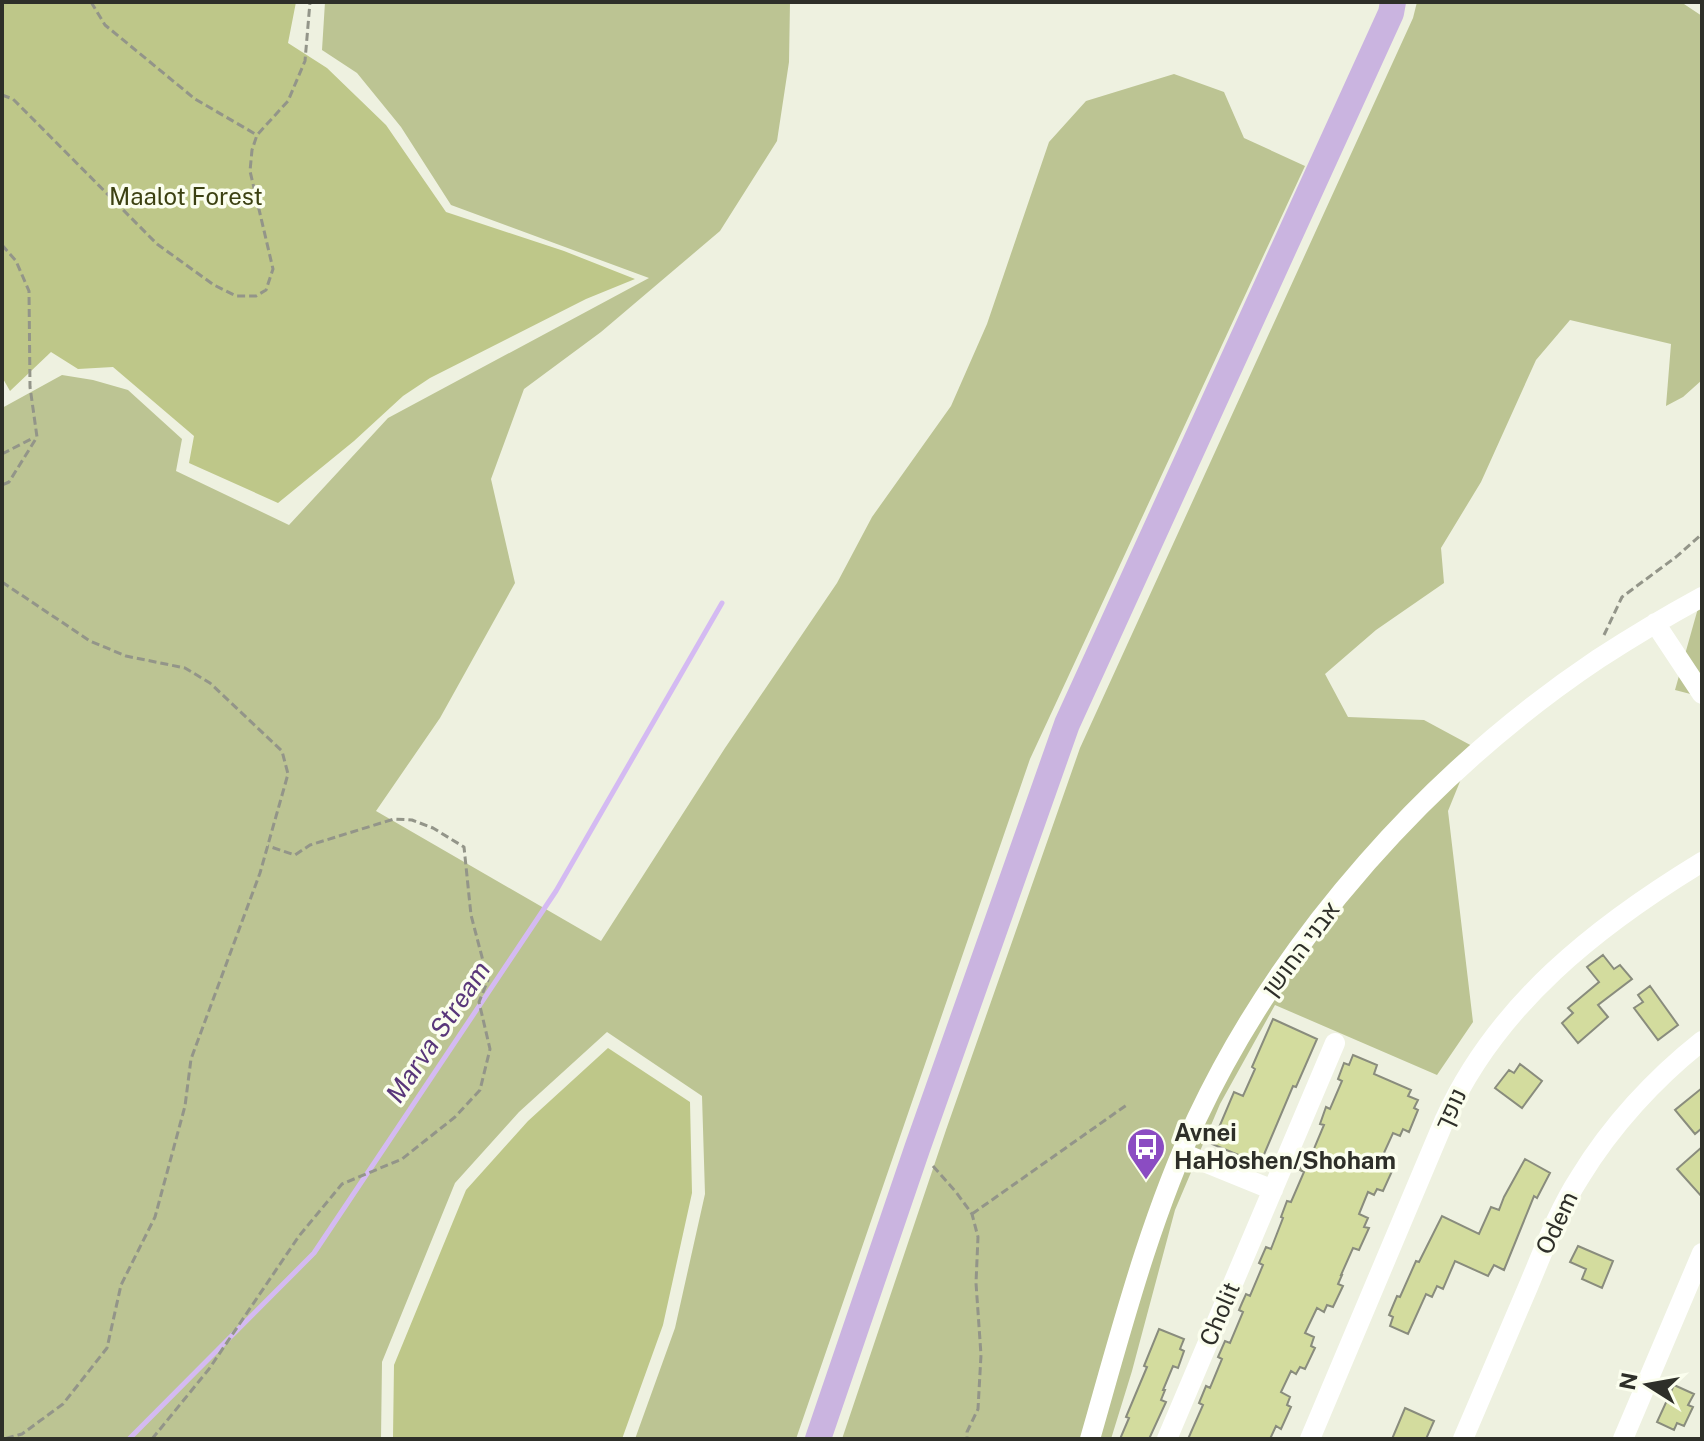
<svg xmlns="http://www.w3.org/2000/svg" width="1704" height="1441" font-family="'Public Sans',Heebo,sans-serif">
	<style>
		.green { fill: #bcc493 }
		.forest { fill: #bec789 }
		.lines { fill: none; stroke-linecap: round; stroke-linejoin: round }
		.stream { stroke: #d4baf2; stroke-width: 5 }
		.building { fill: #d3dc9e; stroke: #898c7d; stroke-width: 2 }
		.path { stroke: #939589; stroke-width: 3; stroke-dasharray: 8 4; stroke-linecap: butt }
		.minor { stroke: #fff; stroke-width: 20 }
		.major { stroke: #cab4e0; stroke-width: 26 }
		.labels { text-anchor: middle; stroke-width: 7; stroke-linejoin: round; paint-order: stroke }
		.park-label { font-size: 24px; fill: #3c4112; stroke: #fbfeee }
		.street-label { font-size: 24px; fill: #2e2f29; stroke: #fbfeee }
		.poi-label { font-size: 24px; font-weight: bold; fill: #2e2f29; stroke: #fbfeee; text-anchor: start }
		.water-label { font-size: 26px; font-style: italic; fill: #59377a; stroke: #fbfeee }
	</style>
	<rect width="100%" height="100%" fill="#eef1e0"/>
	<!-- green -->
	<path class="green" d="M325 2H790L789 62 777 141 720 231 601 332 524 389 491 479 515 583 440 718 376 811 601 941 725 748 837 583 872 517 951 406 987 324 1049 142 1086 101 1174 74 1224 92 1244 138 1305 166 1030 759 796 1439H635L675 1328 705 1194 702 1096 607 1032 519 1112 455 1183 382 1362 381 1439H2V408L62 375 93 380 128 390 182 439 176 471 289 525 388 418 649 278 451 205 401 127 357 73 322 50Z
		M1417 2H1681L1702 16V380L1683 397 1666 406 1671 344 1570 320 1536 360 1481 482 1441 548 1444 583 1376 630 1325 674 1348 717 1424 720 1474 747 1448 811 1473 1022 1437 1075 1275 1005 1220 1104 1175 1210 1132 1371 1111 1439H842L946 1130 1080 748 1413 18Z
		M1702 594V697L1675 690Z"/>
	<!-- forest -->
	<path class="forest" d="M2 2H296L288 43 327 68 386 125 446 212 564 251 635 279 586 299 430 378 403 396 354 441 278 503 189 463 194 436 113 367 78 369 51 352 10 391 2 377Z
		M608 1048 690 1102 692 1193 663 1325 622 1439H395L393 1437 394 1365 466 1190 528 1121Z"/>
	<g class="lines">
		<!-- stream -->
		<path class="stream" d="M129 1439 314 1253 556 891 722 603"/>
	</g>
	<!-- building -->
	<path class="building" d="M1603 955 1614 969 1620 965 1632 979 1598 1005 1608 1017 1578 1043 1562 1023 1573 1013 1568 1008 1599 982 1587 967Z
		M1650 986 1678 1025 1658 1040 1634 1008 1643 1002 1638 995Z
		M1273 1019 1317 1039 1296 1087 1293 1086 1260 1164 1212 1144 1234 1092 1243 1096 1255 1069 1252 1067Z
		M1353 1055 1377 1065 1374 1074 1411 1090 1408 1096 1418 1100 1414 1108 1418 1110 1409 1132 1403 1129 1400 1136 1393 1133 1383 1155 1392 1159 1389 1167 1393 1169 1383 1191 1377 1189 1374 1195 1368 1192 1359 1214 1368 1218 1364 1227 1369 1228 1359 1250 1353 1248 1341 1275H1342L1338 1284 1343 1286 1333 1307 1327 1305 1324 1312 1317 1308 1305 1333 1314 1337 1311 1346 1315 1348 1305 1369 1300 1367 1296 1374 1291 1371 1281 1392 1290 1397 1287 1405 1291 1407 1281 1429 1276 1426 1270 1439H1188L1203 1405 1199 1403 1206 1386 1210 1388 1222 1359 1218 1357 1225 1341 1230 1343 1243 1312 1239 1310 1242 1303 1246 1294 1250 1296 1263 1265 1259 1263 1266 1247 1271 1249 1283 1218 1281 1217 1287 1201 1291 1202 1304 1172 1300 1170 1307 1154 1311 1156 1324 1125 1320 1124 1326 1107 1330 1109 1342 1081 1338 1079 1344 1063 1349 1065Z
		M1520 1064 1542 1081 1522 1108 1495 1088 1509 1070 1514 1073Z
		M1702 1088V1128L1695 1134 1675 1110Z
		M1702 1147V1197L1677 1169Z
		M1525 1159 1550 1173 1537 1198 1534 1196 1504 1270 1494 1265 1488 1276 1455 1261 1443 1289 1437 1286 1432 1297 1426 1294 1408 1334 1390 1326 1393 1317 1389 1315 1397 1296 1400 1297 1416 1261 1419 1262 1442 1216 1479 1234 1491 1207 1499 1210 1504 1197Z
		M1578 1246 1613 1261 1602 1288 1582 1279 1586 1269 1570 1262Z
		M1159 1329 1184 1339 1180 1349 1184 1351 1178 1368 1173 1366 1163 1390H1165L1161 1400 1166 1402 1149 1439H1120L1129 1418 1126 1417 1147 1367 1144 1366Z
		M1674 1385 1694 1394 1688 1405 1693 1407 1684 1426 1677 1423 1674 1430 1657 1422Z
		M1405 1408 1434 1421 1426 1439H1392Z"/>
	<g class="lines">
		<!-- path -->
		<path class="path" d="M91 2 105 25 195 99 257 135
			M2 95 13 99 157 244 214 285 236 296H256L266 290 273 269 250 171 252 150 257 135 288 101 305 61 310 2
			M2 245 16 261 29 291 30 387 37 437 9 482 2 485
			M2 454 33 438
			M2 582 90 641 126 656 185 668 210 683 282 751 288 774 260 873 191 1059 185 1106 155 1217 121 1285 107 1348 63 1404 22 1434 4 1439
			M1604 635 1622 597 1676 557 1702 534
			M933 1166 956 1192 972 1214 978 1237 976 1283 981 1355 978 1409 967 1432V1439
			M972 1214 1128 1104
			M152 1439 209 1369 299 1236 342 1184 402 1159 455 1117 480 1090 490 1049 479 1002 488 980 471 915 464 847 433 828 412 820 394 819 310 845 295 855 268 846"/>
		<!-- minor -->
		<path class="minor" d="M1655 623 1702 694
			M1182 1153 1273 1190
			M1090 1439C1121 1331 1149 1221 1197 1118 1283 936 1431 771 1598 659 1632 637 1667 616 1702 597
			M1167 1439 1335 1043
			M1310 1439 1445 1119C1497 1004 1597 926 1702 862
			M1463 1439C1485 1388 1506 1338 1528 1287 1544 1249 1558 1211 1580 1177 1611 1126 1655 1078 1702 1041
			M1623 1439 1702 1253"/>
		<!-- major -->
		<path class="major" d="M818 1439 917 1149 1067 724 1391 13 1393 2"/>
	</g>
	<!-- icons -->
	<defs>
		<symbol id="bus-pin" viewBox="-11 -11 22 30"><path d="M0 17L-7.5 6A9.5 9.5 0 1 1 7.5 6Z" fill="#8b4cc2" stroke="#fbfeee"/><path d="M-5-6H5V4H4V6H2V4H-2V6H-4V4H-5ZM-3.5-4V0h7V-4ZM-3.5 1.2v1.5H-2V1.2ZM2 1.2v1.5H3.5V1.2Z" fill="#fff"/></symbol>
	</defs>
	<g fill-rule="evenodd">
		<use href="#bus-pin" x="1124" y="1125" width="44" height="60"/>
	</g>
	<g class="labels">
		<!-- park labels -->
		<g class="park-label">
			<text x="186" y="205">Maalot Forest</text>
		</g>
		<!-- street labels -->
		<g class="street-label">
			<text transform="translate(1301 949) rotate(-53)" y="8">אבני החושן</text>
			<text transform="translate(1451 1109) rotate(-65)" y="8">נופך</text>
			<text transform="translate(1557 1223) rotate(-65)" y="8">Odem</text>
			<text transform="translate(1220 1314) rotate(-67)" y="8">Cholit</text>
		</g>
		<!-- poi labels -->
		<g class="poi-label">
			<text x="1174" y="1141">Avnei<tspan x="1174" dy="28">HaHoshen/Shoham</tspan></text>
		</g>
		<!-- water labels -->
		<g class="water-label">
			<text transform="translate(438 1032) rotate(-56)" y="9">Marva Stream</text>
		</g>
	</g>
	<!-- border -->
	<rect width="1704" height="1441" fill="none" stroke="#2e2f29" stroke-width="8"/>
	<!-- north arrow -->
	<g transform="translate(1648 1385) rotate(281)" stroke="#fbfeee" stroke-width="6" paint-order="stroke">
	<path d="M0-6L14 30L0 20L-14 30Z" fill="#2e2f29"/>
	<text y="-12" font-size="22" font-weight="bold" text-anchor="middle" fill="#2e2f29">N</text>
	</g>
</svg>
